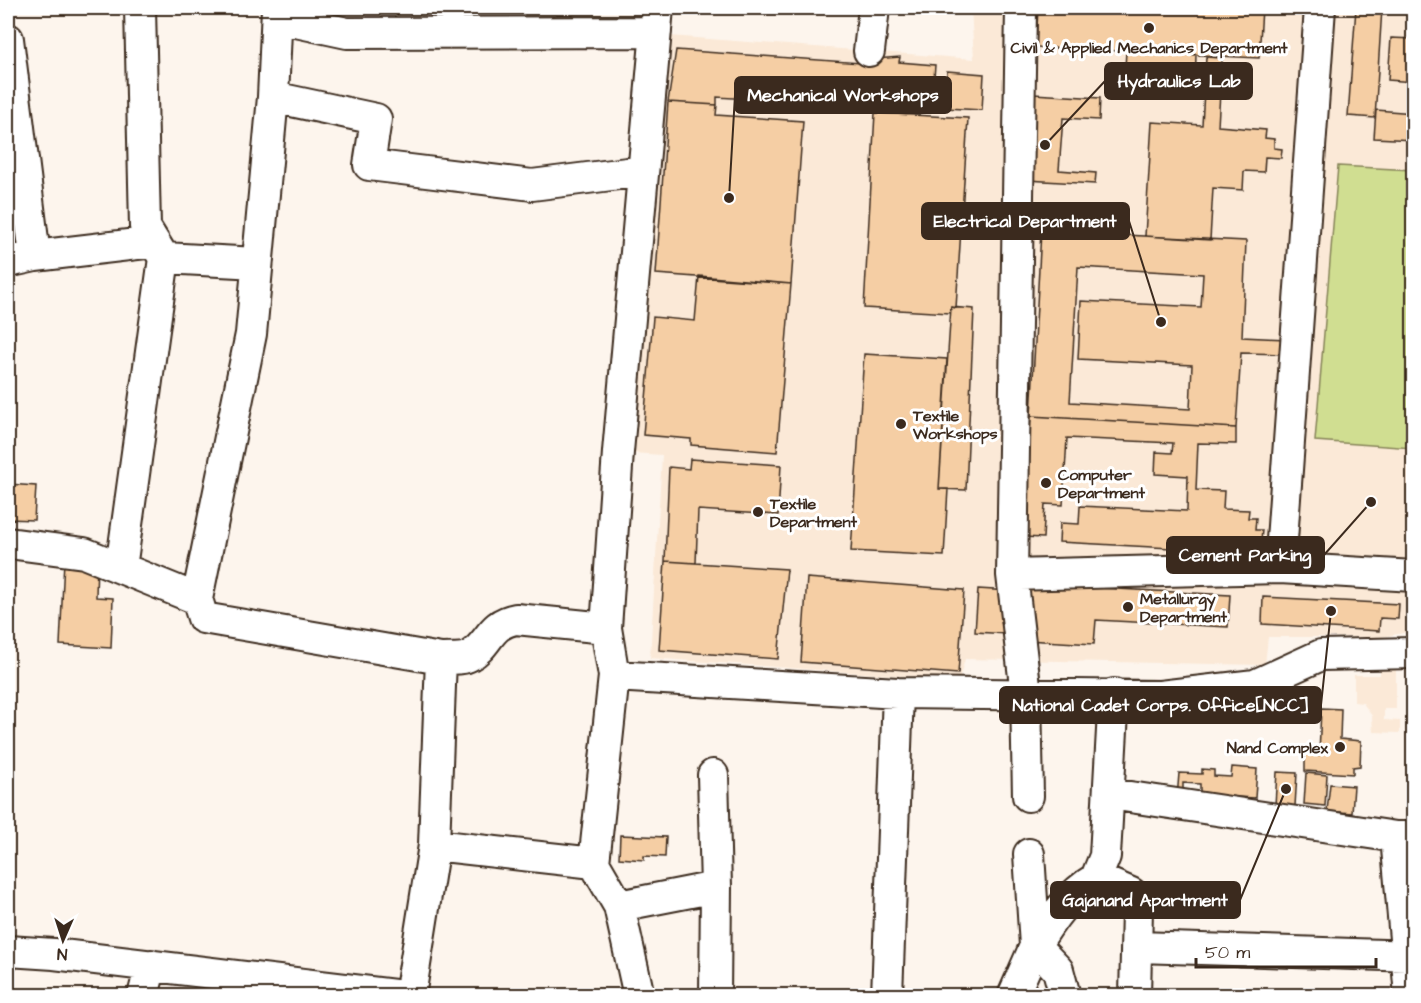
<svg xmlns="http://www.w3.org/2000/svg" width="1421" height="1003" font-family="'Architects Daughter',sans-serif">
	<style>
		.built { fill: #fbe9d7 }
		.green { fill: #d0de91; stroke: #868458; stroke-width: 1.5 }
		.building { fill: #f5cea4; stroke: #3b2a1e; stroke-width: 1.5; fill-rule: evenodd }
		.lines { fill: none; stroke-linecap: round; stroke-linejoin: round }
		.minor-casing { stroke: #3b2a1e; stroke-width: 34 }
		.minor { stroke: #fff; stroke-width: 30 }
		.poi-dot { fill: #3b2a1e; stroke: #fff; stroke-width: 2 }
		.labels { text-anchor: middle; stroke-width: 6; stroke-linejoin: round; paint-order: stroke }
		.poi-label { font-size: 16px; font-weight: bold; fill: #3b2a1e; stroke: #fff; text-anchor: start }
		.leader { fill: none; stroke: #3b2a1e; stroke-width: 2 }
		.callout-dot { fill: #3b2a1e; stroke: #fff; stroke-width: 2 }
		.callout { fill: #3b2a1e; stroke: #3b2a1e; stroke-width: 2 }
		.callout-label { font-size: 18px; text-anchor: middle; font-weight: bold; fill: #fff }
	</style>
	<rect width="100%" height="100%" fill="#fdf5ed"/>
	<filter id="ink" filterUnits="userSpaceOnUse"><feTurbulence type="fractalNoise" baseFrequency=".0167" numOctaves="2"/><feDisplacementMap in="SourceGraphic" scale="12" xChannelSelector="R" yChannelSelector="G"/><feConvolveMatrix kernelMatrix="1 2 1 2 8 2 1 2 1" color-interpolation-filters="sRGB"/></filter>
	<g filter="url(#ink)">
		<!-- built -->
		<path class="built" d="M971 8H1413V631L1382 637H1268L1265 665 965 659 959 680 650 658 662 455 632 453 670 36 974 59Z
			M1380 668H1396V709H1384V720L1400 721V733L1373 732 1372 716 1363 703 1354 702V675H1380Z"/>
		<!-- green -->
		<path class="green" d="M1338 166 1413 170V448L1315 441Z"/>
		<!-- building -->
		<path class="building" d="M1038 8H1262L1259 58 1036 47Z
			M1356 8H1382L1375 118 1348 116Z
			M1390 8H1414V12L1390 10Z
			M1391 38 1414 39V82L1388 80Z
			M676 50 875 64V59L900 57 899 62 935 65 932 104 766 90 765 100 717 97V105L668 102Z
			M1126 51 1196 54 1195 89 1124 85Z
			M1206 57 1222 58 1218 126 1266 130 1265 138 1274 139V148L1282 149 1281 158 1265 157 1264 172 1244 171 1243 190 1213 188 1210 240 1145 236 1152 122 1202 125Z
			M947 71 984 74 982 110 945 108Z
			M1033 94 1100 98 1099 120 1063 118 1059 170 1096 173 1095 184 1027 180Z
			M668 102 717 105 716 115 803 121 791 284 656 274Z
			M1376 110 1414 113V140L1374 138Z
			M875 113 968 118 956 308 951 307 950 313 864 308Z
			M1041 231 1246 241 1242 337 1287 339 1286 354 1241 353 1236 428 1031 416ZM1078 267 1203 274 1201 307 1081 301 1078 359 1192 365 1190 409 1070 402Z
			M699 276 791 284 777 452 691 445V439L643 435 653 317 695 321Z
			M951 307 974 309 966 490 939 489Z
			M864 354 947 359 939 489H948L944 556 851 551Z
			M1031 416 1236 428V444L1198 443 1196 490 1224 491 1223 509 1249 510 1248 518H1256L1255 530H1262L1261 541 1247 540 1246 552 1059 542 1060 523 1079 524 1080 506 1187 511 1188 476 1155 474 1156 452 1172 453 1173 443 1067 438 1063 505 1045 504 1043 538 1024 537Z
			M690 459 781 465 778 515 698 510 696 563 665 561 669 467 689 469Z
			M8 484 36 486 34 520 8 519Z
			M64 560 97 561 96 597 113 598 111 648 60 645Z
			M665 561 787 569 778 659 659 650Z
			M807 578 964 590 958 674 801 662Z
			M1029 581H1100L1099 588 1230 595 1228 627 1096 620 1094 644 1026 640Z
			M978 589 1010 591 1008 634 975 632Z
			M1263 597 1399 604 1398 619 1380 618 1379 631 1262 624Z
			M1321 708 1341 709 1340 739 1361 741 1360 766 1353 767V774L1305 771V754L1319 755Z
			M1232 767 1257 769 1255 798 1200 795V784L1183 783V796L1177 799 1179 773 1202 774V769L1214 770V776L1231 777Z
			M1277 772 1297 773 1295 806 1275 805Z
			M1306 773 1327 775 1325 806 1304 804Z
			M1330 784 1354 786 1352 813 1327 811Z
			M620 835 666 837 665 857 644 856V860L619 858Z"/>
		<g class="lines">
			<defs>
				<path id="minor" d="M277 8 273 97 251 334 197 599 203 618 441 659
					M1021 8 1012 575 1280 568 1414 576
					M277 18 347 33 656 32
					M8 39 35 256 154 242
					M869 51 874 8
					M273 97 376 119 369 165 532 185 643 171
					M164 258 257 263
					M8 262 35 256
					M8 543 84 553 197 599
					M121 568 164 258 145 227 140 8
					M1280 568 1320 8
					M1012 575 1026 694 1028 796
					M606 628 618 452 658 8
					M1110 794 1396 837H1414
					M1396 837 1410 996
					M434 845 441 659C449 658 462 660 469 656 490 645 488 624 516 619L606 628 614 676
					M1096 878 1105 856 1114 694
					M619 906 716 887 713 775
					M1138 947 1414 956
					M8 951 54 954 403 996
					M143 996 151 965
					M410 996 434 845 594 863
					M639 996 619 906 594 863 614 676 898 693 1160 696 1255 685 1321 655 1414 653
					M715 996 716 887
					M887 996 898 693
					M1013 996 1035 946 1029 854
					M1065 996 1058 970 1035 946C1052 918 1068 895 1096 878L1131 893 1137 909 1135 996"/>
			</defs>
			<!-- minor casing -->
			<use href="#minor" class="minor-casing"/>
			<!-- minor -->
			<use href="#minor" class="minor"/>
		</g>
	</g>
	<!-- markers -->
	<g class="poi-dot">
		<circle cx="1149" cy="28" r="6"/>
		<circle cx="901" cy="424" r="6"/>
		<circle cx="1046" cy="483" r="6"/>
		<circle cx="758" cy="512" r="6"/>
		<circle cx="1128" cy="607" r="6"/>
		<circle cx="1340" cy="747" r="6"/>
	</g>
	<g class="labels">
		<!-- poi labels -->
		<g class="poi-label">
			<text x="1149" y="53" text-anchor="middle">Civil &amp; Applied Mechanics Department</text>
			<text x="913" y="421">Textile<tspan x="913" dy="18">Workshops</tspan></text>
			<text x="1058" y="480">Computer<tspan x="1058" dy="18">Department</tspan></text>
			<text x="770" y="509">Textile<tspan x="770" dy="18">Department</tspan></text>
			<text x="1140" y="604">Metallurgy<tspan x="1140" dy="18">Department</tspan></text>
			<text x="1328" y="753" text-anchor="end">Nand Complex</text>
		</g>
	</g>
	<!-- callouts -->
	<path class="leader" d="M1045 145L1105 81M729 198L735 95M1161 322L1129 221M1371 502L1324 555M1331 611L1321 705M1286 789L1240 900"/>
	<g class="callout-dot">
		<circle cx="1045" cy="145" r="6"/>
		<circle cx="729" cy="198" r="6"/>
		<circle cx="1161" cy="322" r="6"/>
		<circle cx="1371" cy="502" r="6"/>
		<circle cx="1331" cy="611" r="6"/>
		<circle cx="1286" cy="789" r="6"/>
	</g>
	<g class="callout">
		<rect x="1105" y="63" width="147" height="36" rx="6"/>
		<rect x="735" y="77" width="216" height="36" rx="6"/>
		<rect x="922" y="203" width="207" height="36" rx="6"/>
		<rect x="1167" y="537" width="157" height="36" rx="6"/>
		<rect x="1000" y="687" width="321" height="36" rx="6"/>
		<rect x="1051" y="882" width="189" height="36" rx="6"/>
	</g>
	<g class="callout-label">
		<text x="1179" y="87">Hydraulics Lab</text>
		<text x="843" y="101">Mechanical Workshops</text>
		<text x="1025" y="227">Electrical Department</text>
		<text x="1245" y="561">Cement Parking</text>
		<text x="1161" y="711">National Cadet Corps. Office[NCC]</text>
		<text x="1145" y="906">Gajanand Apartment</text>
	</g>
	<!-- margin -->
	<rect width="1421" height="1003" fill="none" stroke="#fff" stroke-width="30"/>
	<rect x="15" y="15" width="1391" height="973" fill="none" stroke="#3b2a1e" stroke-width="2" filter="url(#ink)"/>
	<!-- north arrow -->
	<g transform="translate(63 940) rotate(183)" stroke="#ffffff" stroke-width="4.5" paint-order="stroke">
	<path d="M0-4.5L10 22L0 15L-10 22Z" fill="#3b2a1e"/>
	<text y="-9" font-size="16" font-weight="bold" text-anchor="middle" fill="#3b2a1e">N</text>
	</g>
	<!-- scale -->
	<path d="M1196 958v9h180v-9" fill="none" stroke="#3b2a1e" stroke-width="3"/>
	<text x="1205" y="958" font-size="18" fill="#3b2a1e" stroke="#ffffff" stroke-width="4.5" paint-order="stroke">50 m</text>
</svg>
